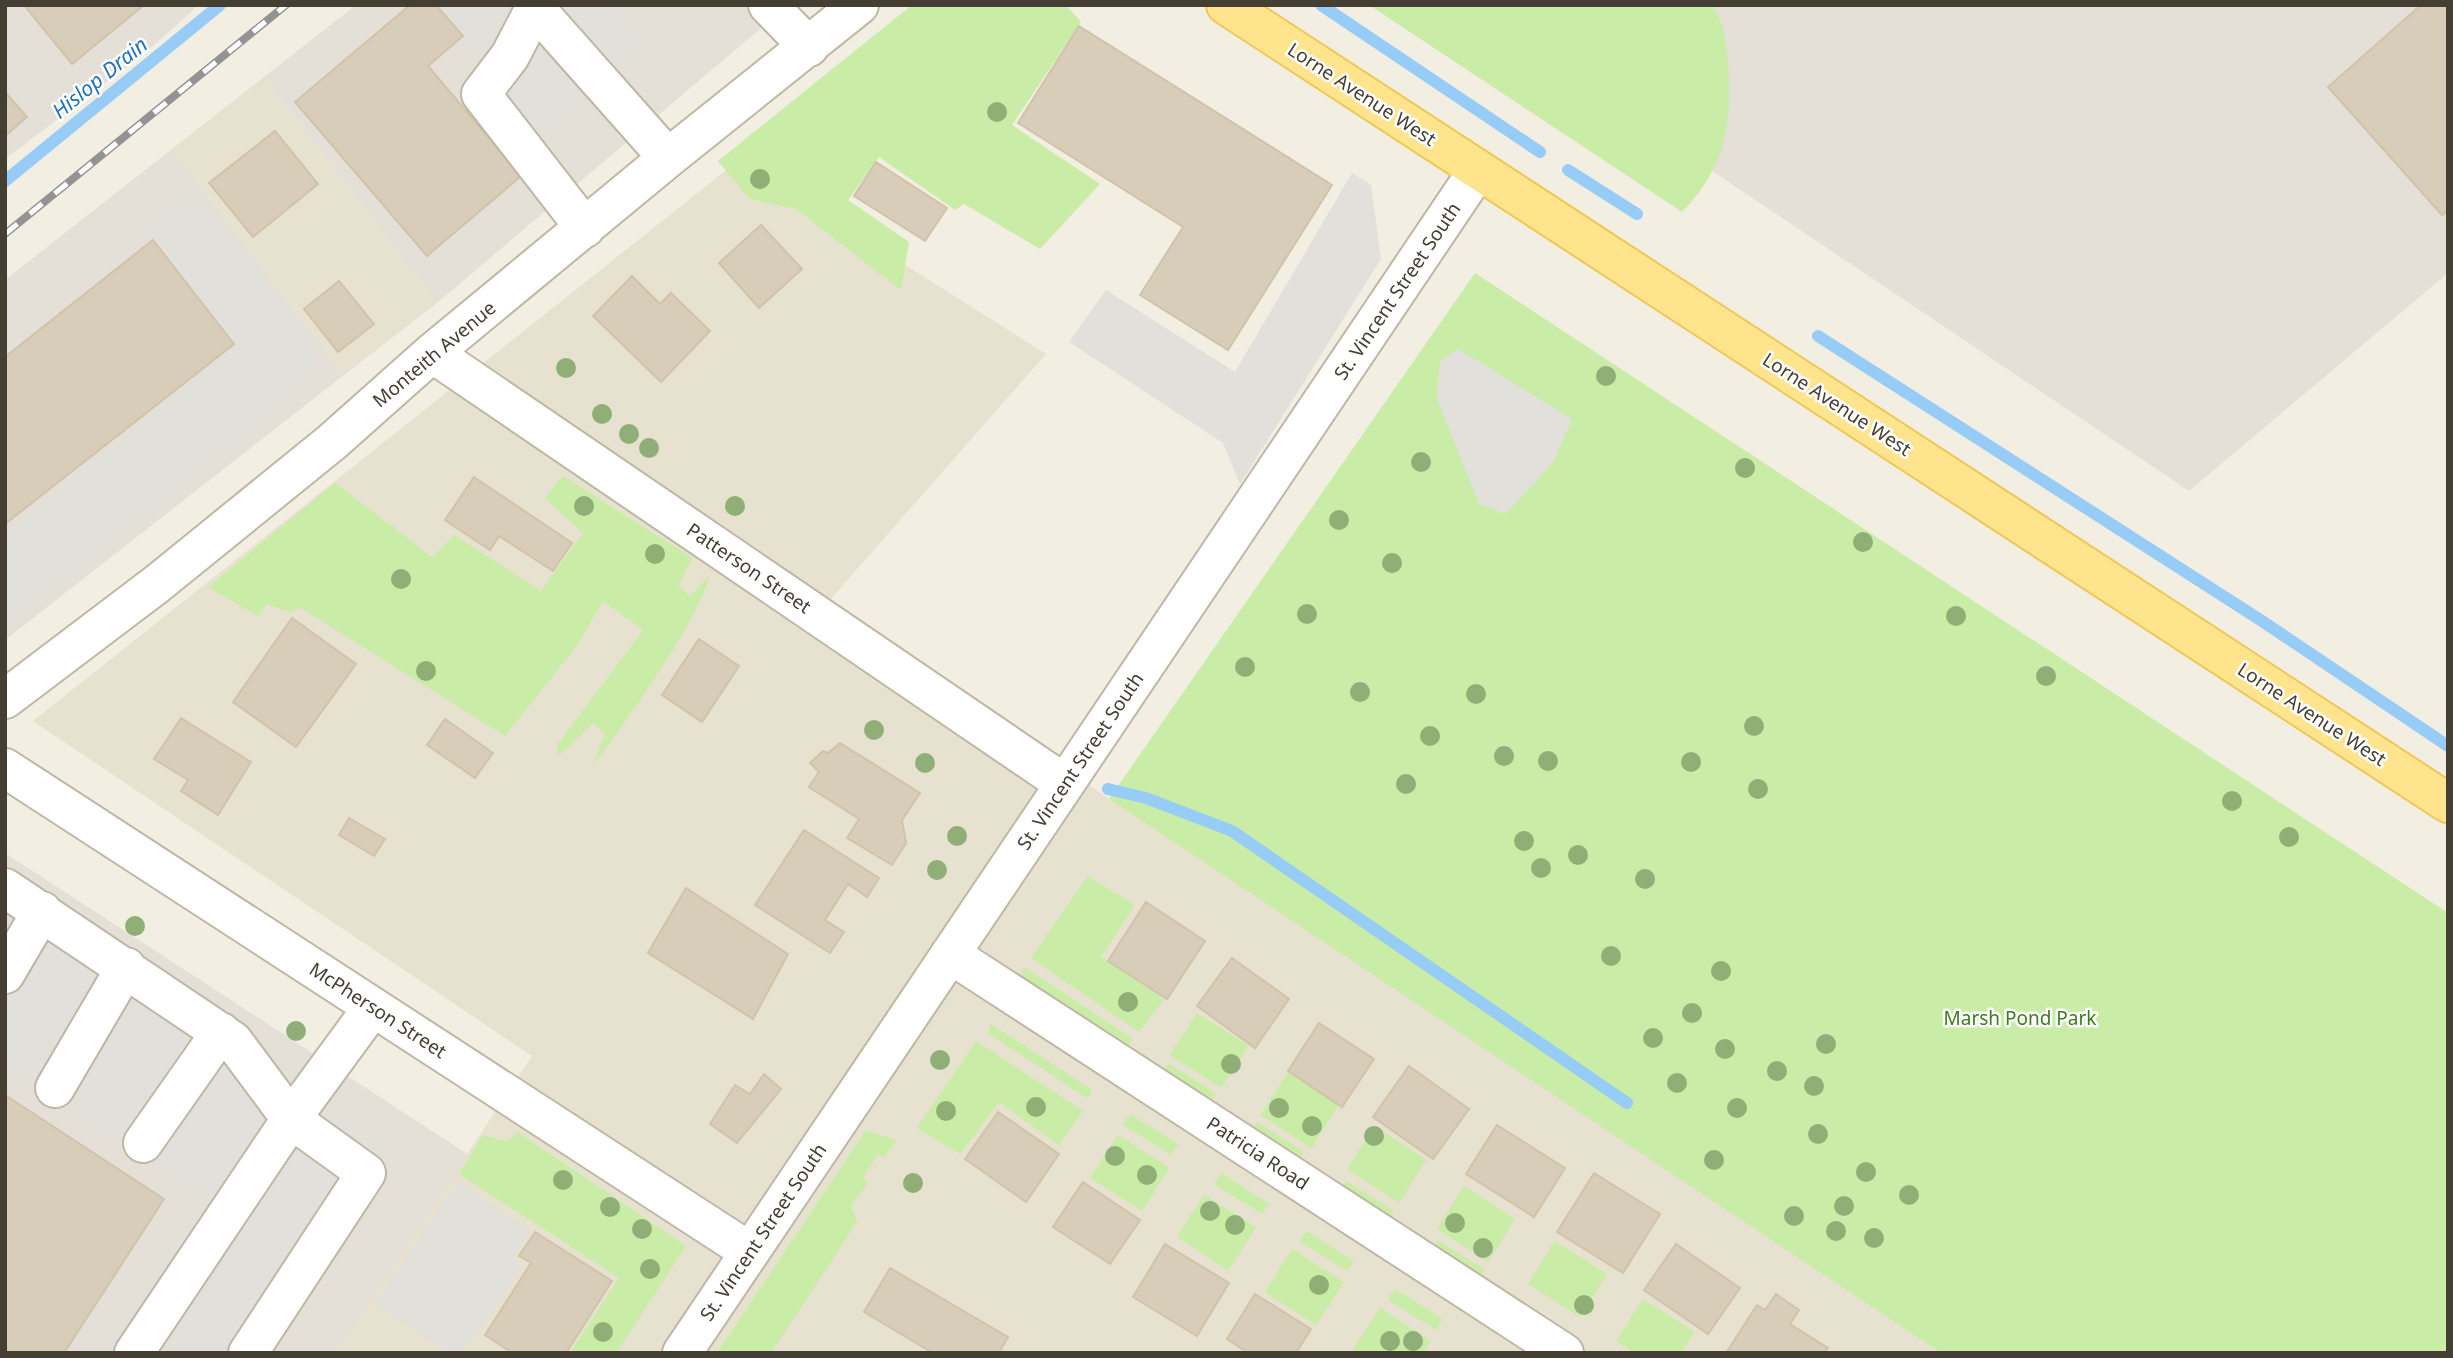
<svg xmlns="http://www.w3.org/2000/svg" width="2453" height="1358" font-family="'Noto Sans',sans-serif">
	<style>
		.residential { fill: #e7e1cf }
		.industrial { fill: #e4dfd7 }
		.green { fill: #c9eca6 }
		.parking { fill: #e2e0db }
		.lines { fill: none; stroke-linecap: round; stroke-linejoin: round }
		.stream { stroke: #97ccf7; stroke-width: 12 }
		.building { fill: #d8cdb9; stroke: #d1c3a9; stroke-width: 2 }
		.minor-casing { stroke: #bfb7a4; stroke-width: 42 }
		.major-casing { stroke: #efc754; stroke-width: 42 }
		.minor { stroke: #fff; stroke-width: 38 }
		.major { stroke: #ffe48e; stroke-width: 38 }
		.rail-casing { stroke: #939393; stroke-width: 8 }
		.rail { stroke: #fff; stroke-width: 5; stroke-dasharray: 16; stroke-linecap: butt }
		.tree { fill: #90af77 }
		.labels { text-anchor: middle; stroke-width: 5; stroke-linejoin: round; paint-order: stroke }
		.street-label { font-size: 19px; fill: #453e32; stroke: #fff }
		.park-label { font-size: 19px; fill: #3f7b20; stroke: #fff }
		.water-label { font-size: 21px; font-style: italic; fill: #2273ba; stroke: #fff }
	</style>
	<rect width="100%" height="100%" fill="#f3eee2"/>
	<!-- residential -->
	<path class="residential" d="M264 77 437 303 344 375 172 149Z
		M739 160 1046 354 829 601 1109 799 1941 1353H336L532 1056 33 721Z"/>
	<!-- industrial -->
	<path class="industrial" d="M5 5H199L146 52 5 159Z
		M356 5H788L437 303 264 77Z
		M1465 5H2448V273L2189 491Z
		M172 149 344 375 5 640V280Z
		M5 853 469 1155 336 1353H5Z"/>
	<!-- green -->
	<path class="green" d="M912 5H1066L1081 22 1012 125 1100 184 1040 249 964 204 955 210 879 157 848 200 909 242 901 290 796 209 750 199 718 161Z
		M1369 5H1713C1724 25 1726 40 1728 62 1733 121 1725 169 1682 212Z
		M1475 273 2448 913V1353H1941L1109 799Z
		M563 476 692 558 678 586 690 596 709 576C704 611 618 735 593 765L605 734 593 723 560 755 556 747 643 630 603 601 576 647 505 736 301 608 290 612 267 604 258 616 208 587 335 483 432 557 454 535 541 591 583 533 545 498Z
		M1088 876 1135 905 1101 957 1164 999 1139 1032 1031 958Z
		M1024 967 1133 1039 1125 1049 1021 980Z
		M1197 1013 1249 1046 1221 1088 1170 1055Z
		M991 1024 1092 1090 1087 1098 988 1033Z
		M976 1041 1083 1111 1059 1145 999 1102 960 1154 917 1128Z
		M1168 1063 1216 1093 1209 1103 1161 1073Z
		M1288 1072 1339 1105 1311 1148 1260 1115Z
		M1130 1114 1178 1144 1171 1155 1123 1125Z
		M1257 1122 1304 1152 1297 1163 1250 1132Z
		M1375 1126 1426 1160 1399 1203 1347 1169Z
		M866 1130 896 1140 884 1158 878 1154 863 1178 868 1183 851 1205 857 1222 771 1353H717Z
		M518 1132 686 1246 616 1353H570L619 1278 459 1174 483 1135 507 1141Z
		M1118 1135 1169 1168 1142 1211 1090 1178Z
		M1221 1173 1269 1204 1262 1214 1214 1184Z
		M1346 1181 1394 1211 1387 1222 1339 1192Z
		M1464 1186 1515 1219 1488 1262 1437 1229Z
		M1204 1195 1256 1227 1228 1271 1177 1237Z
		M1306 1231 1354 1261 1347 1271 1299 1241Z
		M1438 1240 1485 1270 1478 1281 1431 1250Z
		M1555 1241 1607 1274 1580 1317 1528 1284Z
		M1292 1249 1344 1282 1316 1325 1265 1292Z
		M1395 1289 1443 1319 1436 1330 1388 1300Z
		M1643 1299 1695 1332 1681 1353H1634L1616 1341Z
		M1380 1308 1431 1341 1424 1353 1352 1351Z"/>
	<!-- parking -->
	<path class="parking" d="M459 5H608L642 47 540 137 449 17Z
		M1352 173 1371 185 1381 259 1240 484 1223 443 1069 342 1106 290 1235 372Z
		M193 193 316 343 307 375 271 408 96 553 5 620V535L236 344 146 234Z
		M1458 349 1572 419 1554 461 1506 514 1479 504 1437 399 1440 361Z
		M5 888 392 1158 266 1353H103L208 1196 5 1067Z
		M459 1181 531 1233 512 1257 522 1267 462 1353H450L375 1304Z"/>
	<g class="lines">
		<!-- stream -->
		<path class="stream" d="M1321 5 1540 152
			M1568 170 1637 214
			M5 181 220 5
			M1818 336 2262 621 2448 746
			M1108 789 1146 798 1232 831 1627 1103"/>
	</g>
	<!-- building -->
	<path class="building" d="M24 5H144L72 64Z
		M410 5H436L463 36 428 66 521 176 427 256 295 102Z
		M2421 5H2448V210L2442 215 2328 87Z
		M2421 5H2448V210L2442 215 2328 87Z
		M1079 26 1332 185 1228 350 1140 295 1183 227 1018 123Z
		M5 92 27 117 5 136Z
		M275 131 318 184 253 237 209 183Z
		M876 162 947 208 925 241 854 196Z
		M761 225 802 269 759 308 719 263Z
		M153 240 234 344 5 524V357Z
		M632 276 660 304 671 293 710 331 661 382 593 316Z
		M339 281 374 324 338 352 304 309Z
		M474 477 572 543 553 571 499 536 490 550 445 520Z
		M292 618 356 664 296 747 233 702Z
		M699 639 739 666 702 722 662 695Z
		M181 718 251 762 218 815 181 791 188 780 154 759Z
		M445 719 493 753 475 778 427 745Z
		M840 743 920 793 902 820 906 843 892 865 847 838 859 819 809 787 819 772 810 763 823 751 828 753Z
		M349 818 385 839 374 856 339 835Z
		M804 830 879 878 867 897 848 884 825 920 844 932 830 953 755 905Z
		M686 888 788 954 753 1019 648 953Z
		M1146 902 1205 941 1167 999 1108 961Z
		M1232 958 1289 999 1255 1048 1197 1006Z
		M1319 1023 1374 1059 1342 1107 1288 1071Z
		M1409 1066 1469 1109 1433 1159 1373 1117Z
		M764 1074 781 1089 737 1143 710 1124 735 1085 750 1094Z
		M5 1095 164 1199 64 1353H5Z
		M998 1112 1059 1154 1026 1202 965 1159Z
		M1497 1125 1565 1168 1534 1217 1466 1174Z
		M1594 1173 1660 1214 1623 1273 1557 1232Z
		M1083 1182 1140 1220 1110 1264 1053 1227Z
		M535 1232 612 1281 566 1353H512L485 1335 531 1263 519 1256Z
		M1165 1244 1229 1283 1197 1336 1133 1297Z
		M1676 1244 1740 1288 1708 1334 1644 1290Z
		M890 1268 1008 1337 999 1353H933L864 1312Z
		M1255 1294 1311 1329 1296 1353H1248L1227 1339Z
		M1776 1294 1799 1310 1790 1324 1828 1348 1824 1353H1726L1757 1305 1765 1310Z"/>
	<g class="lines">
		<defs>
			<path id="minor" d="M768 5 809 47
				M585 228 481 94 510 56 535 8 668 158
				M432 353 1065 784
				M5 699 157 584 332 442 432 353 668 158 859 5
				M5 768 750 1252
				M5 888 233 1041 291 1119 366 1173 248 1353
				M950 954 1564 1353
				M5 974 42 911
				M55 1088 126 967
				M143 1143 221 1032
				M134 1353 291 1119 373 1007
				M682 1353 1478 170"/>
			<path id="major" d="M1226 5 2448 803"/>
		</defs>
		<!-- minor casing -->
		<use href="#minor" class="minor-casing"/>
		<!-- major casing -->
		<use href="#major" class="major-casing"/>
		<!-- minor -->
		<use href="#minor" class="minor"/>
		<!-- major -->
		<use href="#major" class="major"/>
		<defs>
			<path id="rail" d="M5 234 286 5"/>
		</defs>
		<!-- rail casing -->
		<use href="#rail" class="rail-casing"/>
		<!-- rail -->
		<use href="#rail" class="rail"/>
	</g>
	<!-- trees -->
	<g class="tree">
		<circle cx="997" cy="112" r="10"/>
		<circle cx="760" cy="179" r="10"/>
		<circle cx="566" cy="368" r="10"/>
		<circle cx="1606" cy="376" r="10"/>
		<circle cx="602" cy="414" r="10"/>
		<circle cx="629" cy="434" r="10"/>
		<circle cx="649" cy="448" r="10"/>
		<circle cx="1421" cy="462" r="10"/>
		<circle cx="1745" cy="468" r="10"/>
		<circle cx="584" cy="506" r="10"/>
		<circle cx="735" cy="506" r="10"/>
		<circle cx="1339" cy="520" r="10"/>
		<circle cx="1863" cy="542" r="10"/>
		<circle cx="655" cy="554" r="10"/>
		<circle cx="1392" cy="563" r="10"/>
		<circle cx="401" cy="579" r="10"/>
		<circle cx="1307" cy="614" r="10"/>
		<circle cx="1956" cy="616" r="10"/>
		<circle cx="1245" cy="667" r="10"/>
		<circle cx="426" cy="671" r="10"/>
		<circle cx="2046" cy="676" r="10"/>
		<circle cx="1360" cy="692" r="10"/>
		<circle cx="1476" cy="694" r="10"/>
		<circle cx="1754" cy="726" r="10"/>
		<circle cx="874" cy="730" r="10"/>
		<circle cx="1430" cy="736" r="10"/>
		<circle cx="1504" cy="756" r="10"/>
		<circle cx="1548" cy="761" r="10"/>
		<circle cx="1691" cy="762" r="10"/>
		<circle cx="925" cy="763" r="10"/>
		<circle cx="1406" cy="784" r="10"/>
		<circle cx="1758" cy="789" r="10"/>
		<circle cx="2232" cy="801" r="10"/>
		<circle cx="957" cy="836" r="10"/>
		<circle cx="2289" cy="837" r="10"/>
		<circle cx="1524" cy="841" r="10"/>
		<circle cx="1578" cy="855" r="10"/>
		<circle cx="1541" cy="868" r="10"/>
		<circle cx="937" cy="870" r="10"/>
		<circle cx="1645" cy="879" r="10"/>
		<circle cx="135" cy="926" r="10"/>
		<circle cx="1611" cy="956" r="10"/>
		<circle cx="1721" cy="971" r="10"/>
		<circle cx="1128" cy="1002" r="10"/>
		<circle cx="1692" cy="1013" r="10"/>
		<circle cx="296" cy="1031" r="10"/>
		<circle cx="1653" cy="1038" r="10"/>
		<circle cx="1826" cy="1044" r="10"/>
		<circle cx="1725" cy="1049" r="10"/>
		<circle cx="940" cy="1060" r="10"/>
		<circle cx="1231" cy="1064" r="10"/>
		<circle cx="1777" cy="1071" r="10"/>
		<circle cx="1677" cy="1083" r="10"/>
		<circle cx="1814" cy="1086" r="10"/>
		<circle cx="1036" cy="1107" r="10"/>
		<circle cx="1279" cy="1108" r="10"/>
		<circle cx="1737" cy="1108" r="10"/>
		<circle cx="946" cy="1111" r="10"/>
		<circle cx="1312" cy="1126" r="10"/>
		<circle cx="1818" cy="1134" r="10"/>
		<circle cx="1374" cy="1136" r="10"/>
		<circle cx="1115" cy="1156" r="10"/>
		<circle cx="1714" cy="1160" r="10"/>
		<circle cx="1866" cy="1172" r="10"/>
		<circle cx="1147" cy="1175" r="10"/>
		<circle cx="563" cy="1180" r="10"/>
		<circle cx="913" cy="1183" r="10"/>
		<circle cx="1909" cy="1195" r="10"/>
		<circle cx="1844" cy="1206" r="10"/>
		<circle cx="610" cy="1207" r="10"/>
		<circle cx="1210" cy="1211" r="10"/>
		<circle cx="1794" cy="1216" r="10"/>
		<circle cx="1455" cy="1223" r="10"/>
		<circle cx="1235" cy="1225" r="10"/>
		<circle cx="642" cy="1229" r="10"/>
		<circle cx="1836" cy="1231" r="10"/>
		<circle cx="1874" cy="1238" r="10"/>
		<circle cx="1483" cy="1248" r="10"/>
		<circle cx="650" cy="1269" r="10"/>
		<circle cx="1319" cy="1285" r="10"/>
		<circle cx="1584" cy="1305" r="10"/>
		<circle cx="603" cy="1332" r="10"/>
		<circle cx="1390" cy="1341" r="10"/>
		<circle cx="1413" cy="1341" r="10"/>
	</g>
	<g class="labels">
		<!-- street labels -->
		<g class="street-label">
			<text transform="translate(1362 94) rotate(33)" y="7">Lorne Avenue West</text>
			<text transform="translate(1397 291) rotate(-56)" y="7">St. Vincent Street South</text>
			<text transform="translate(434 354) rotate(-40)" y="7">Monteith Avenue</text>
			<text transform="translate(1837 404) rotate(33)" y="7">Lorne Avenue West</text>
			<text transform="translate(749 568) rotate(34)" y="7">Patterson Street</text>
			<text transform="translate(2312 714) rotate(33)" y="7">Lorne Avenue West</text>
			<text transform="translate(1080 761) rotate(-56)" y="7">St. Vincent Street South</text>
			<text transform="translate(378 1010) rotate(33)" y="7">McPherson Street</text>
			<text transform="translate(1258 1153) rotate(33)" y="7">Patricia Road</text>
			<text transform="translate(763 1232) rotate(-56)" y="7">St. Vincent Street South</text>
		</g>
		<!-- park labels -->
		<g class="park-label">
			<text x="2020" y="1025">Marsh Pond Park</text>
		</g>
		<!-- water labels -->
		<g class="water-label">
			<text transform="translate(100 78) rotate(-39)" y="7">Hislop Drain</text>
		</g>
	</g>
	<!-- border -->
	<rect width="2453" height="1358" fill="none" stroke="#453e32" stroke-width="14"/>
</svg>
